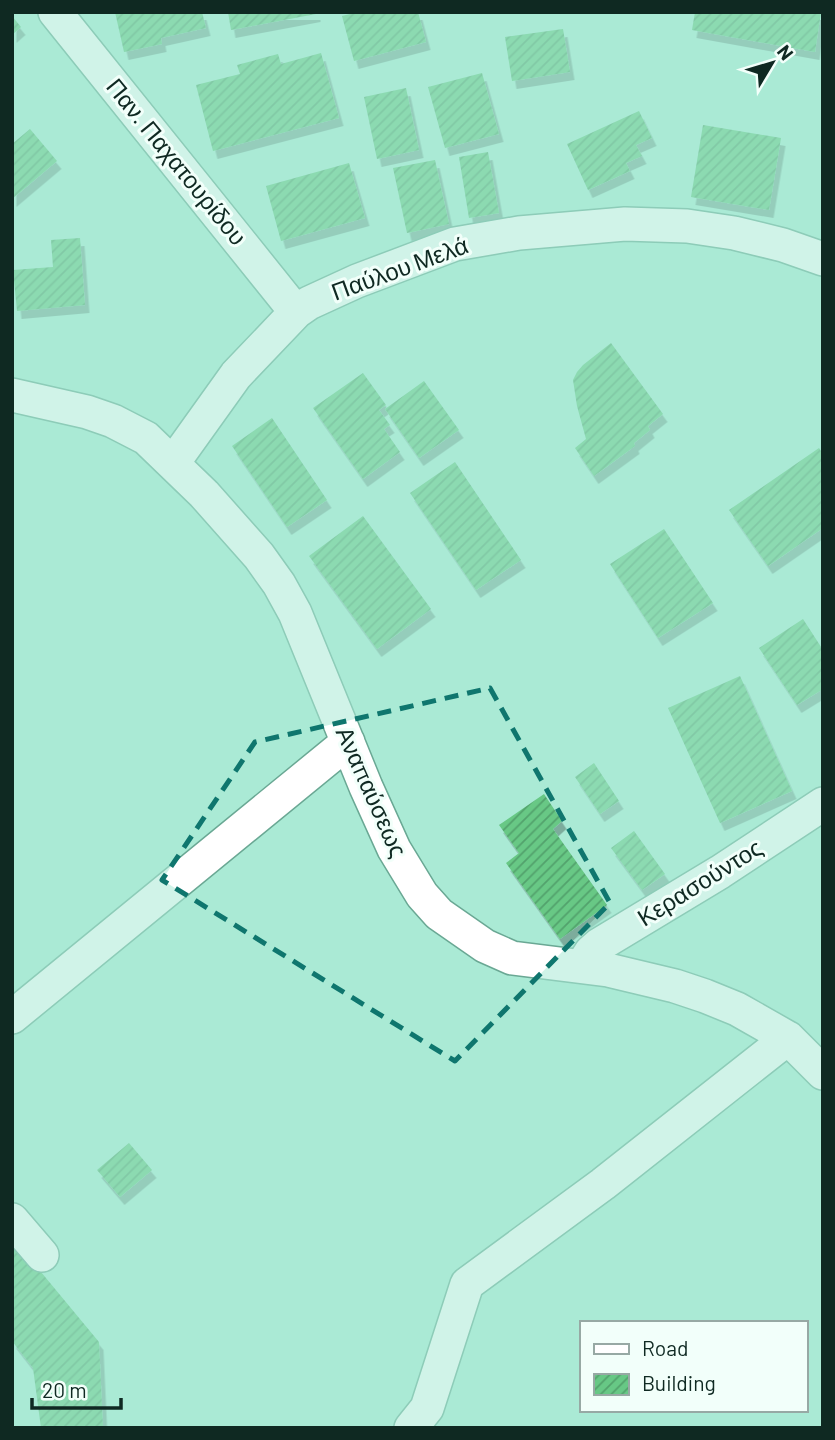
<svg xmlns="http://www.w3.org/2000/svg" width="835" height="1440" font-family="Barlow,sans-serif">
	<style>
		.building { fill: url(#building-hatch); filter: url(#shadow) }
		.lines { fill: none; stroke-linecap: round; stroke-linejoin: round }
		.minor-casing { stroke: #6aa894; stroke-width: 36 }
		.minor { stroke: #fff; stroke-width: 33 }
		.marked { fill: none; stroke: #0f766e; stroke-width: 5; stroke-dasharray: 14 9; stroke-linejoin: round }
		.labels { text-anchor: middle; stroke-width: 6; stroke-linejoin: round; paint-order: stroke }
		.street-label { font-size: 24px; fill: #0f2922; stroke: #f2fffa }
	</style>
	<defs>
		<pattern id="building-hatch" width="6" height="6" patternUnits="userSpaceOnUse" patternTransform="scale(1.75)"><rect width="6" height="6" fill="#67c885"/><path d="M-1 1l2-2M0 6l6-6M5 7l2-2" fill="none" stroke="#53a26c"/></pattern>
		<filter id="shadow"><feDropShadow dx="4.5" dy="8" stdDeviation="0" flood-color="#0004"/></filter>
	</defs>
	<rect width="100%" height="100%" fill="#aaead5"/>
	<!-- building -->
	<path class="building" d="M115 12H202L206 28 161 38 162 44 124 52Z
		M228 12H316V14L231 30Z
		M358 12H418L426 42 354 61 342 16Z
		M695 12H821L815 52 692 30Z
		M12 16 21 27 12 35Z
		M563 29 570 72 512 81 505 37Z
		M321 53 339 118 213 151 196 85 240 74 237 65 278 54 281 64Z
		M482 73 499 134 445 148 428 87Z
		M406 88 419 150 377 159 364 97Z
		M639 111 652 138 636 145 642 156 626 163 630 171 588 190 567 144Z
		M703 125 781 138 769 210 691 197Z
		M30 129 57 161 12 199V144Z
		M488 152 499 213 469 218 459 157Z
		M435 160 449 224 407 233 393 168Z
		M349 163 365 218 281 241 266 186Z
		M80 238 85 305 17 311 13 270 53 267 51 240Z
		M611 343 663 414 648 426 650 430 634 443 635 446 594 476 575 448 586 439 577 406 573 380 577 372 583 365Z
		M363 373 386 405 379 410 390 425 384 429 400 452 363 479 313 408Z
		M424 381 459 430 419 458 385 409Z
		M272 418 327 500 287 527 232 446Z
		M819 448 823 454V528L768 566 729 510Z
		M455 462 521 560 476 590 410 493Z
		M363 516 431 609 377 649 309 556Z
		M664 529 713 603 658 638 610 564Z
		M803 619 823 650V689L797 705 759 648Z
		M740 676 792 791 720 823 668 708Z
		M594 763 619 801 600 814 575 777Z
		M544 794 562 821 553 829 607 905 560 939 506 863 519 853 499 825Z
		M634 831 665 874 642 890 611 848Z
		M129 1143 152 1170 120 1197 97 1170Z
		M12 1237 99 1342 103 1428H41L33 1368 12 1341Z"/>
	<g class="lines">
		<defs>
			<path id="minor" d="M55 12 296 312
				M12 395 87 412 113 421 146 438 204 494 259 556 279 584 295 613 366 787 394 849 422 895 439 914 485 946 512 958 608 970 675 986 705 996 737 1009 788 1038 823 1073
				M173 463 236 375 296 312 309 303 357 281 455 244 519 233 625 224 687 226 734 233 783 245 823 259
				M582 966 591 952 599 945 720 872 823 804
				M12 1017 348 742
				M12 1220 42 1255
				M411 1428 427 1408 467 1284 603 1184 788 1038"/>
		</defs>
		<!-- minor casing -->
		<use href="#minor" class="minor-casing"/>
		<!-- minor -->
		<use href="#minor" class="minor"/>
	</g>
	<!-- marked area -->
	<path d="M0 0H835V1440H0ZM490 688 610 903 455 1061 162 880 255 742Z" fill="#aaead5" fill-opacity=".55" fill-rule="evenodd"/>
	<path class="marked" d="M490 688 610 903 455 1061 162 880 255 742Z"/>
	<g class="labels">
		<!-- street labels -->
		<g class="street-label">
			<text transform="translate(176 162) rotate(51)" y="8">Παν. Παχατουρίδου</text>
			<text transform="translate(400 269) rotate(-20)" y="8">Παύλου Μελά</text>
			<text transform="translate(371 792) rotate(66)" y="8">Αναπαύσεως</text>
			<text transform="translate(700 883) rotate(-32)" y="8">Κερασούντος</text>
		</g>
	</g>
	<!-- border -->
	<rect width="835" height="1440" fill="none" stroke="#0f2922" stroke-width="28"/>
	<!-- legend -->
	<rect x="580" y="1321" width="228" height="91" fill="#f2fffa" stroke="#97a9a4" stroke-width="2"/>
	<rect x="594" y="1344" width="35" height="10" fill="#ffffff" stroke="#97a9a4" stroke-width="2"/>
	<text x="642" y="1356" font-size="21" fill="#0f2922">Road</text>
	<rect x="594" y="1374" width="35" height="21" fill="url(#building-hatch)" stroke="#97a9a4" stroke-width="2"/>
	<text x="642" y="1391" font-size="21" fill="#0f2922">Building</text>
	<!-- north arrow -->
	<g transform="translate(772 63) rotate(52)" stroke="#f2fffa" stroke-width="5" paint-order="stroke">
	<path d="M0-5L12 26L0 18L-12 26Z" fill="#0f2922"/>
	<text y="-10" font-size="19" font-weight="bold" text-anchor="middle" fill="#0f2922">N</text>
	</g>
	<!-- scale -->
	<path d="M32 1398v10h89v-10" fill="none" stroke="#0f2922" stroke-width="3.5"/>
	<text x="42" y="1398" font-size="21" fill="#0f2922" stroke="#f2fffa" stroke-width="5" paint-order="stroke">20 m</text>
</svg>
